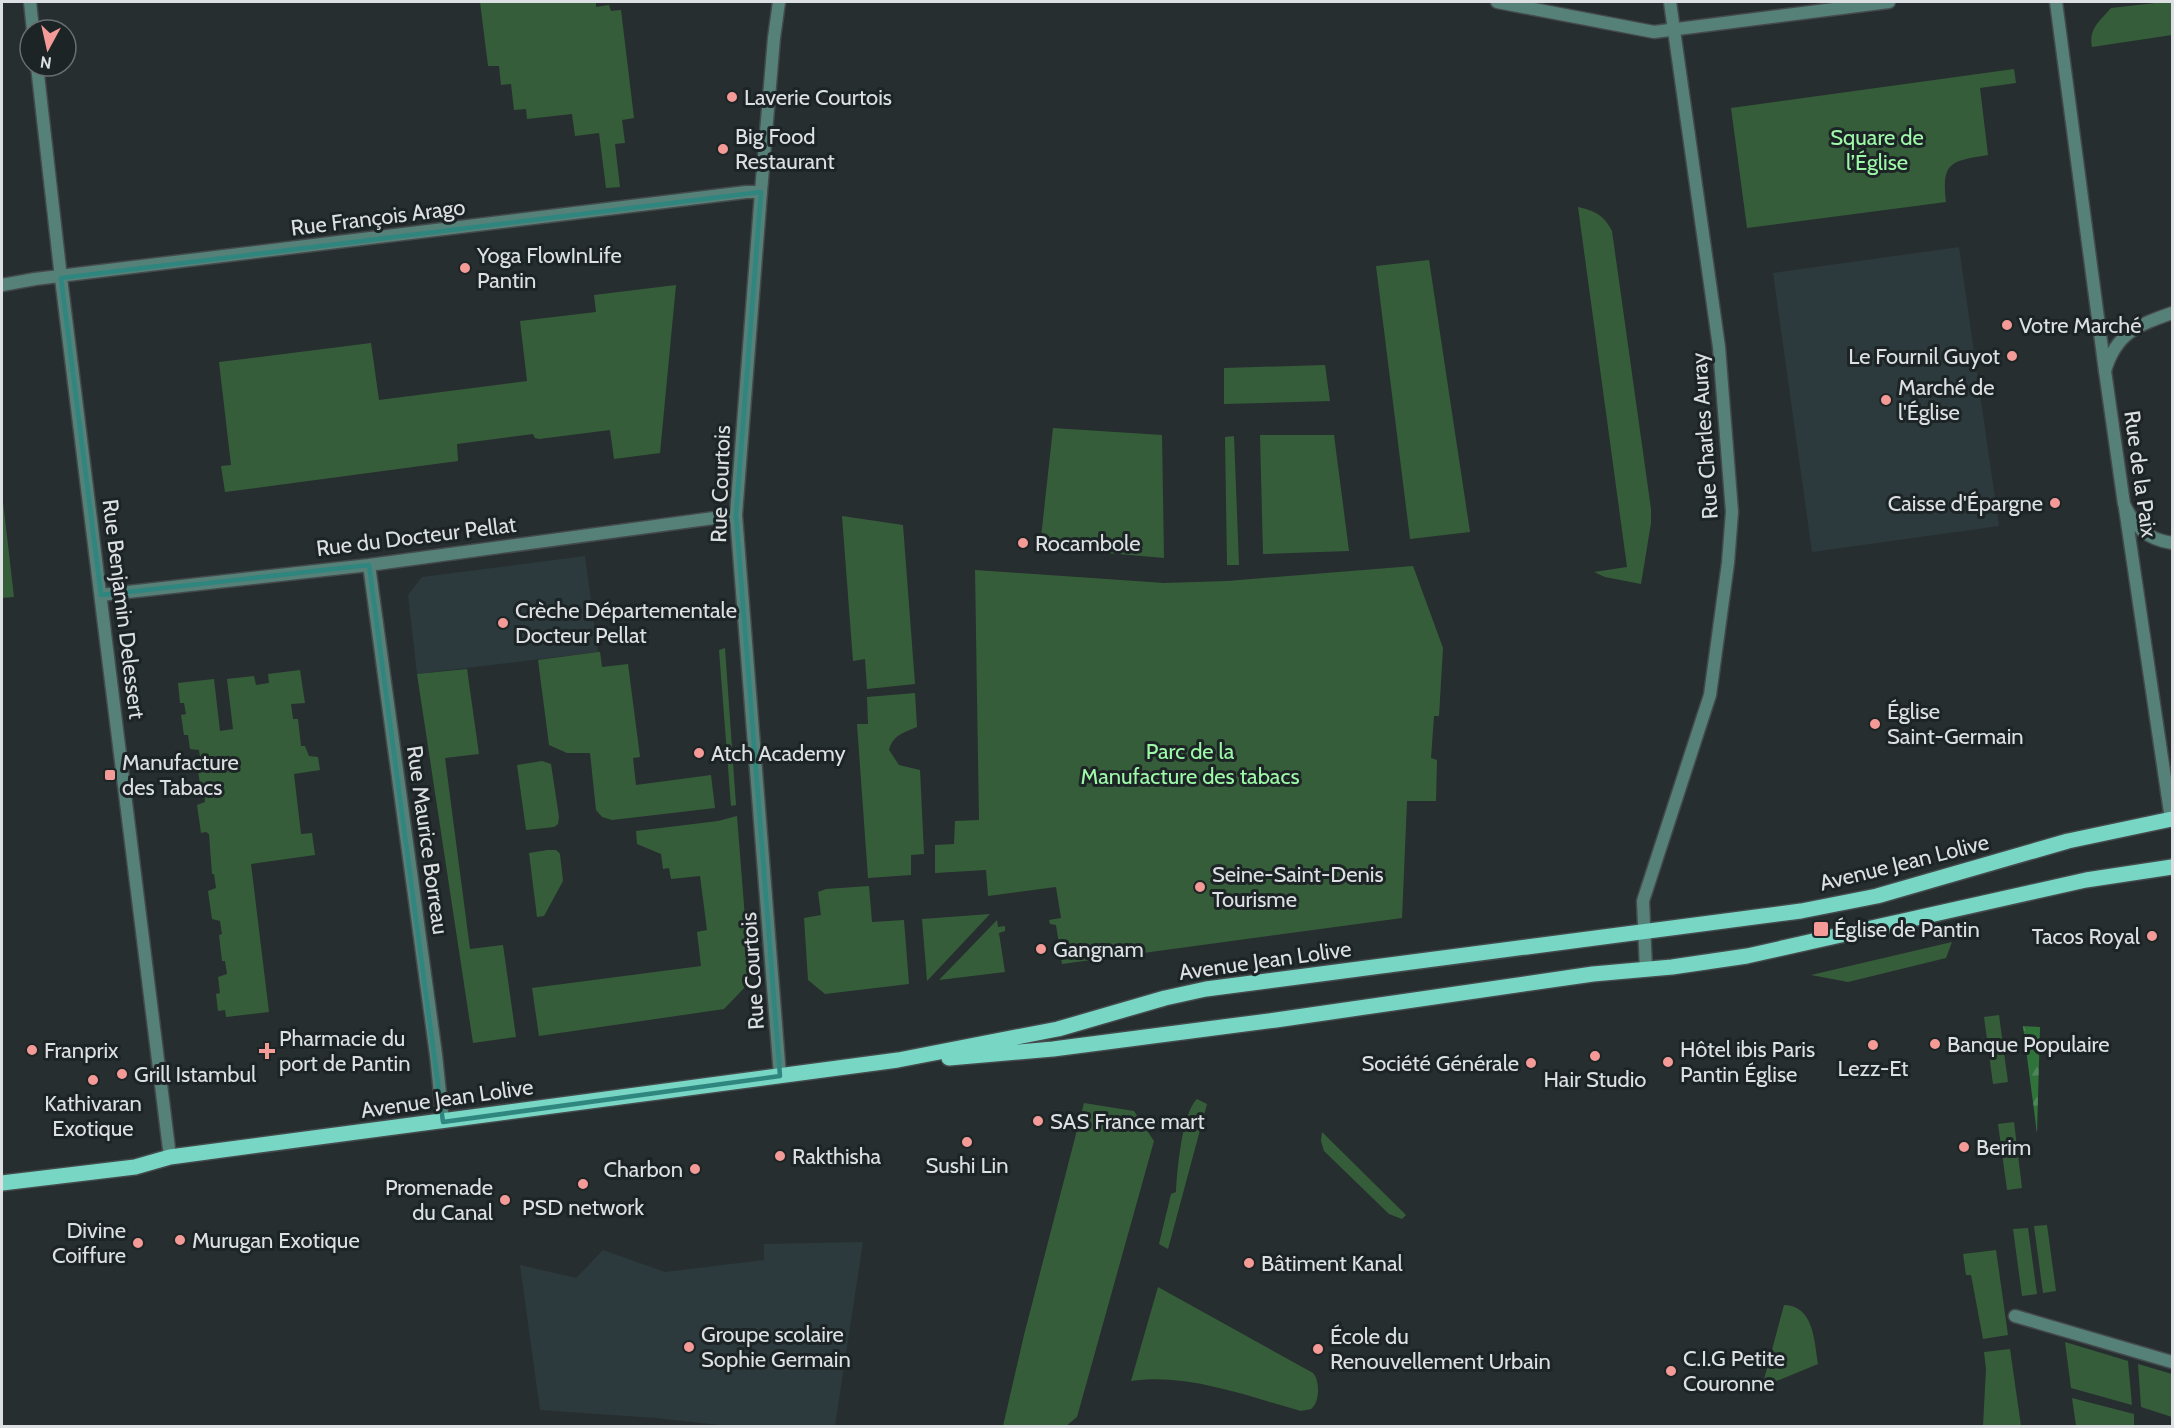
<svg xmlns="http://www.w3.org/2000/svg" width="2174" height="1428" font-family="Cabin,sans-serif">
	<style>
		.built { fill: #2c3a3d }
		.green { fill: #365d3a }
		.forest { fill: url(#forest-firs) }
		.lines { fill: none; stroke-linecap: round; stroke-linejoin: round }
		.pedestrian-casing { stroke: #444a4c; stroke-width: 15 }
		.minor-casing { stroke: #444a4c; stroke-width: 15 }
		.primary-casing { stroke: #444a4c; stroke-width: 18 }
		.pedestrian { stroke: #568179; stroke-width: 12 }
		.minor { stroke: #568179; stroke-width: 12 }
		.primary { stroke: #78d6c5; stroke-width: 15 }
		.marked { fill: none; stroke: #2e867f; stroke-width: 4.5; stroke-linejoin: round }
		.poi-dot { fill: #f59b97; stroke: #1d2426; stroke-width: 2 }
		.labels { text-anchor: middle; stroke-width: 6; stroke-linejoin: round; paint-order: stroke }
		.poi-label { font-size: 22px; fill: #dce0e2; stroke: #1d2426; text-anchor: start }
		.park-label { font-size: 22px; fill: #9df9a8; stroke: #1d2426 }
		.street-label { font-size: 22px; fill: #dce0e2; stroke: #1d2426 }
	</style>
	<defs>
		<pattern id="forest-firs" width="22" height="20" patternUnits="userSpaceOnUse" patternTransform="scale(1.5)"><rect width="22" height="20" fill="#2f733b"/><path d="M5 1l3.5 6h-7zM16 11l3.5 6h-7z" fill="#4d8757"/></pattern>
	</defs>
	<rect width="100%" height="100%" fill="#272e30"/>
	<!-- built -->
	<path class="built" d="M1959 247 1999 526 1812 552 1773 273Z
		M585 556 598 652 417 674 408 595 422 577Z
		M863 1242 835 1426H728L656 1418 540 1410 520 1265 576 1278 603 1250 665 1272 764 1260V1244Z"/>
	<!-- green -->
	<path class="green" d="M480 2H596V7L609 5 611 11 621 10 634 118 622 120 625 143 615 144 620 187 606 188 599 133 575 136 572 114 527 119 526 109 514 110 511 84 501 85 499 66H488Z
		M2164 2H2172V35L2092 47C2088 29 2100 21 2111 8Z
		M2014 69 2016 83 1980 88 1988 155C1952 161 1941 161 1946 202L1747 228 1731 108Z
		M1578 207C1595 211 1604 215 1612 231L1651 509V523L1641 584 1605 577 1594 572 1627 567Z
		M1429 260 1470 532 1410 539 1376 266Z
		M676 285 660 453 614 459 610 430 539 439 535 438 533 434 457 444 458 461 225 492 221 466 231 465 219 362 371 343 379 400 527 381 520 321 596 312 594 295Z
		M1325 365 1330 401 1224 404V368Z
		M1053 428 1162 435 1164 558 1040 547Z
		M1260 435H1334L1349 551 1263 554Z
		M1234 436 1239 565H1227L1225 437Z
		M2 493 14 597 2 598Z
		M842 516 903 525 915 684 867 689 865 659 853 661Z
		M1413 566 1443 648 1439 716H1434L1431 758 1437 760 1436 801H1407L1402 918 1062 964 1056 925 1050 924 1049 920 1061 918 1056 887 988 896 986 870 935 873V845L954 844 955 821 979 820 975 570 1164 583 1227 581Z
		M725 648 736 805 731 806 719 650Z
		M598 652H600L602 667 628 664 640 757 633 758 636 785 711 775 715 808 612 820 602 817 596 810 590 753H567L549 745 538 660Z
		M467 669 479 754 445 758 470 949 503 945 516 1037 473 1043 417 674Z
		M300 670 305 703 291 704 293 719H298L301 746H305L309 756 318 757 320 770 294 774 301 834 312 833 315 855 251 864 269 1012 226 1017 225 1010 218 1011 216 994 220 993 218 977 227 974 225 961H222L219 935 222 934 220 921 212 919 208 891 216 888 214 874H212L209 834 206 832 201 833 197 805 205 802 204 790H201L197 765 201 764 199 750 190 749 188 735H184L181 715 186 714 184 703H180L178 683 214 679 220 731 233 729 227 679 254 676 256 685 269 683 268 674Z
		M915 693 917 727C903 733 893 735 889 750L899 765 920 770 924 854 911 855V875L868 878 857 724H868L867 697Z
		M542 761 551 764 559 817 558 824 554 827 526 830 517 765Z
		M737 816 750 982 724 1009 539 1036 532 988 701 966 697 932 707 930 700 876 671 879 669 868 663 869 661 854 637 844 636 831 718 821Z
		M547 850H556L560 854 563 881 544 916 537 917 529 853Z
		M869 886 872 922 904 920 909 984 825 994 808 980 804 918 821 915 818 892 826 889Z
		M990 914 927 981 922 919Z
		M997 920 998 927 1005 926V931L999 933 1005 972 939 980Z
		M1952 942 1946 958 1848 982 1811 975Z
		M1999 1015 2008 1082 1993 1084 1984 1017Z
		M1197 1099 1207 1104 1168 1249 1159 1244 1171 1194 1176 1192C1177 1171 1182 1113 1197 1099Z
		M1084 1103 1134 1111 1154 1141 1077 1417 1066 1426H1003L1024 1335Z
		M2014 1122 2022 1188 2007 1190 1998 1124Z
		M1322 1132 1406 1215 1402 1219 1389 1214 1324 1151 1321 1141Z
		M2047 1225 2056 1291 2043 1293 2034 1226Z
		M2028 1228 2037 1294 2022 1296 2013 1229Z
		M1996 1250 2008 1335 1983 1339 1971 1275H1966L1963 1254Z
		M1158 1287 1313 1373C1320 1380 1320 1403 1311 1409 1309 1410 1303 1410 1301 1411 1246 1396 1188 1373 1131 1381Z
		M1784 1305C1814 1306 1814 1340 1818 1364L1762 1387Z
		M2065 1342 2128 1361 2132 1405 2071 1388Z
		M2010 1349 2021 1426H1983L1986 1369 1984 1352Z
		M2138 1364 2172 1374V1417L2141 1407Z
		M2072 1398 2134 1414V1426H2076Z"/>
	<!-- forest -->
	<path class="forest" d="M2023 1026 2040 1027 2037 1133Z"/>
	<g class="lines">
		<defs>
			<path id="pedestrian" d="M2056 2 2105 371
				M2125 508 2171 819
				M2015 1316 2172 1362"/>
			<path id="minor" d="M30 2 33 30
				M779 2 774 38 761 192 736 515 780 1076
				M1497 2 1654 32 1889 2
				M37 66 61 278 170 1157
				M2 285 35 279 746 192H761
				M2172 313C2138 325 2116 333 2105 371L2124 504C2135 527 2146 539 2172 543
				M369 565 436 1055 443 1122
				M101 595 369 565 736 515
				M1646 969 1643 901 1710 695 1728 563 1732 512 1719 347 1670 2"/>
			<path id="primary" d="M949 1058 1053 1049 1276 1020 1593 974 1672 967 1747 956 2086 880 2172 867
				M2 1183 135 1167 170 1157 898 1060 1058 1029 1165 998 1206 989 1801 911 1877 896 2068 841 2172 819"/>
		</defs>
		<!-- pedestrian casing -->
		<use href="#pedestrian" class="pedestrian-casing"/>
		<!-- minor casing -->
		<use href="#minor" class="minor-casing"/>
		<!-- primary casing -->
		<use href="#primary" class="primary-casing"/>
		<!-- pedestrian -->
		<use href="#pedestrian" class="pedestrian"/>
		<!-- minor -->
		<use href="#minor" class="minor"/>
		<!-- primary -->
		<use href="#primary" class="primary"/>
	</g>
	<!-- marked area -->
	<path class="marked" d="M761 192 736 515 780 1076 443 1122 369 565 101 595 61 278Z"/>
	<!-- markers -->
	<g class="poi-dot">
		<circle cx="732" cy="97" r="6"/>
		<circle cx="723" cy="149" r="6"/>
		<circle cx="465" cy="268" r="6"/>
		<circle cx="2007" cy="325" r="6"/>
		<circle cx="2012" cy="356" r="6"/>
		<circle cx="1886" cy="400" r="6"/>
		<circle cx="2055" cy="503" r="6"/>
		<circle cx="1023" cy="543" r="6"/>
		<circle cx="503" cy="623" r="6"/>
		<circle cx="1875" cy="724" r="6"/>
		<circle cx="699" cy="753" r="6"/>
		<rect x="104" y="769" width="12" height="12" rx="3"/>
		<circle cx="1200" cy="887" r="6"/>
		<rect x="1813" y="921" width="16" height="16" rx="3"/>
		<circle cx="2152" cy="936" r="6"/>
		<circle cx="1041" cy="949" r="6"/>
		<circle cx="1935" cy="1044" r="6"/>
		<circle cx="1873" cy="1045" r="6"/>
		<circle cx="32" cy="1050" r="6"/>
		<path d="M264 1042h6v6h6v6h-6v6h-6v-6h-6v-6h6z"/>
		<circle cx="1595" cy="1056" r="6"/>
		<circle cx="1668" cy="1062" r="6"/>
		<circle cx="1531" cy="1063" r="6"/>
		<circle cx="122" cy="1074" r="6"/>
		<circle cx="93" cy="1080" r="6"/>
		<circle cx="1038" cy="1121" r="6"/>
		<circle cx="967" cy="1142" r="6"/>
		<circle cx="1964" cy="1147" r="6"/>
		<circle cx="780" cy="1156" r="6"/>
		<circle cx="695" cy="1169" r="6"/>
		<circle cx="583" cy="1184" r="6"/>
		<circle cx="505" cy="1200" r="6"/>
		<circle cx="180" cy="1240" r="6"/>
		<circle cx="138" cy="1243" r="6"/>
		<circle cx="1249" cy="1263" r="6"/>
		<circle cx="689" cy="1347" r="6"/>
		<circle cx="1318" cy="1349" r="6"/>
		<circle cx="1671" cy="1371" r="6"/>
	</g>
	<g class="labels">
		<!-- poi labels -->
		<g class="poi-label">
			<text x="744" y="105">Laverie Courtois</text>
			<text x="735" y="144">Big Food<tspan x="735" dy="25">Restaurant</tspan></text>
			<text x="477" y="263">Yoga FlowInLife<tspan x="477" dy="25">Pantin</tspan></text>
			<text x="2019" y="333">Votre Marché</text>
			<text x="2000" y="364" text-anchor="end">Le Fournil Guyot</text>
			<text x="1898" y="395">Marché de<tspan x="1898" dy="25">l'Église</tspan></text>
			<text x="2043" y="511" text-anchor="end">Caisse d'Épargne</text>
			<text x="1035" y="551">Rocambole</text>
			<text x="515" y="618">Crèche Départementale<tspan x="515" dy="25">Docteur Pellat</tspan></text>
			<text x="1887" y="719">Église<tspan x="1887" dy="25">Saint-Germain</tspan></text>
			<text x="711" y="761">Atch Academy</text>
			<text x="122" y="770">Manufacture<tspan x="122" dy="25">des Tabacs</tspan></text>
			<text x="1212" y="882">Seine-Saint-Denis<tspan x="1212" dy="25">Tourisme</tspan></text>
			<text x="1834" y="937">Église de Pantin</text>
			<text x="2140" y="944" text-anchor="end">Tacos Royal</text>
			<text x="1053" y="957">Gangnam</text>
			<text x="279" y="1046">Pharmacie du<tspan x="279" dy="25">port de Pantin</tspan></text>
			<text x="1947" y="1052">Banque Populaire</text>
			<text x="1680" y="1057">Hôtel ibis Paris<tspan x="1680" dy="25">Pantin Église</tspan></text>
			<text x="44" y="1058">Franprix</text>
			<text x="1519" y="1071" text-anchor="end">Société Générale</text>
			<text x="1873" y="1076" text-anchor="middle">Lezz-Et</text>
			<text x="134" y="1082">Grill Istambul</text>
			<text x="1595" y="1087" text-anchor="middle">Hair Studio</text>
			<text x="93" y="1111" text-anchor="middle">Kathivaran<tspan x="93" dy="25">Exotique</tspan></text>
			<text x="1050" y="1129">SAS France mart</text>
			<text x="1976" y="1155">Berim</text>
			<text x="792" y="1164">Rakthisha</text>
			<text x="967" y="1173" text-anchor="middle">Sushi Lin</text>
			<text x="683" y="1177" text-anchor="end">Charbon</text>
			<text x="493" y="1195" text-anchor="end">Promenade<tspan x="493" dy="25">du Canal</tspan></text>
			<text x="583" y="1215" text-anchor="middle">PSD network</text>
			<text x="126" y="1238" text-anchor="end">Divine<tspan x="126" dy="25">Coiffure</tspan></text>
			<text x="192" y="1248">Murugan Exotique</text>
			<text x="1261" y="1271">Bâtiment Kanal</text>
			<text x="701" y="1342">Groupe scolaire<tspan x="701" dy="25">Sophie Germain</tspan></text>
			<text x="1330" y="1344">École du<tspan x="1330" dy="25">Renouvellement Urbain</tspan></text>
			<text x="1683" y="1366">C.I.G Petite<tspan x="1683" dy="25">Couronne</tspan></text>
		</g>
		<!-- park labels -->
		<g class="park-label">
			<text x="1877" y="145">Square de<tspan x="1877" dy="25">l’Église</tspan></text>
			<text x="1190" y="759">Parc de la<tspan x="1190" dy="25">Manufacture des tabacs</tspan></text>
		</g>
		<!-- street labels -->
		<g class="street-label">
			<text transform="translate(378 217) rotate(-7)" y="8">Rue François Arago</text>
			<text transform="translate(1704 436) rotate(-94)" y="8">Rue Charles Auray</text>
			<text transform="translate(2141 474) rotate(82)" y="8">Rue de la Paix</text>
			<text transform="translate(720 484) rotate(-88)" y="8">Rue Courtois</text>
			<text transform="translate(416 536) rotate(-7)" y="8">Rue du Docteur Pellat</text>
			<text transform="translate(124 609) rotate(83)" y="8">Rue Benjamin Delessert</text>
			<text transform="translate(428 840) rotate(82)" y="8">Rue Maurice Borreau</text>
			<text transform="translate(1904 862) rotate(-14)" y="8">Avenue Jean Lolive</text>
			<text transform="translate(1265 960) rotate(-8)" y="8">Avenue Jean Lolive</text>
			<text transform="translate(752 971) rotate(-94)" y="8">Rue Courtois</text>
			<text transform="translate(447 1098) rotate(-8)" y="8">Avenue Jean Lolive</text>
		</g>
	</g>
	<!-- border -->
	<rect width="2174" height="1428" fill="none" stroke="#dce0e2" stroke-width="6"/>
	<!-- north arrow -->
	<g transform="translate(48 48) rotate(188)"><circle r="28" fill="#1d2426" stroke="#696f71" stroke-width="1.5"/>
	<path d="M0-4.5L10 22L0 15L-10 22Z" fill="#f59b97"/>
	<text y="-9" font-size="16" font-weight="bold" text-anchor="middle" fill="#dce0e2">N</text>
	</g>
</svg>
